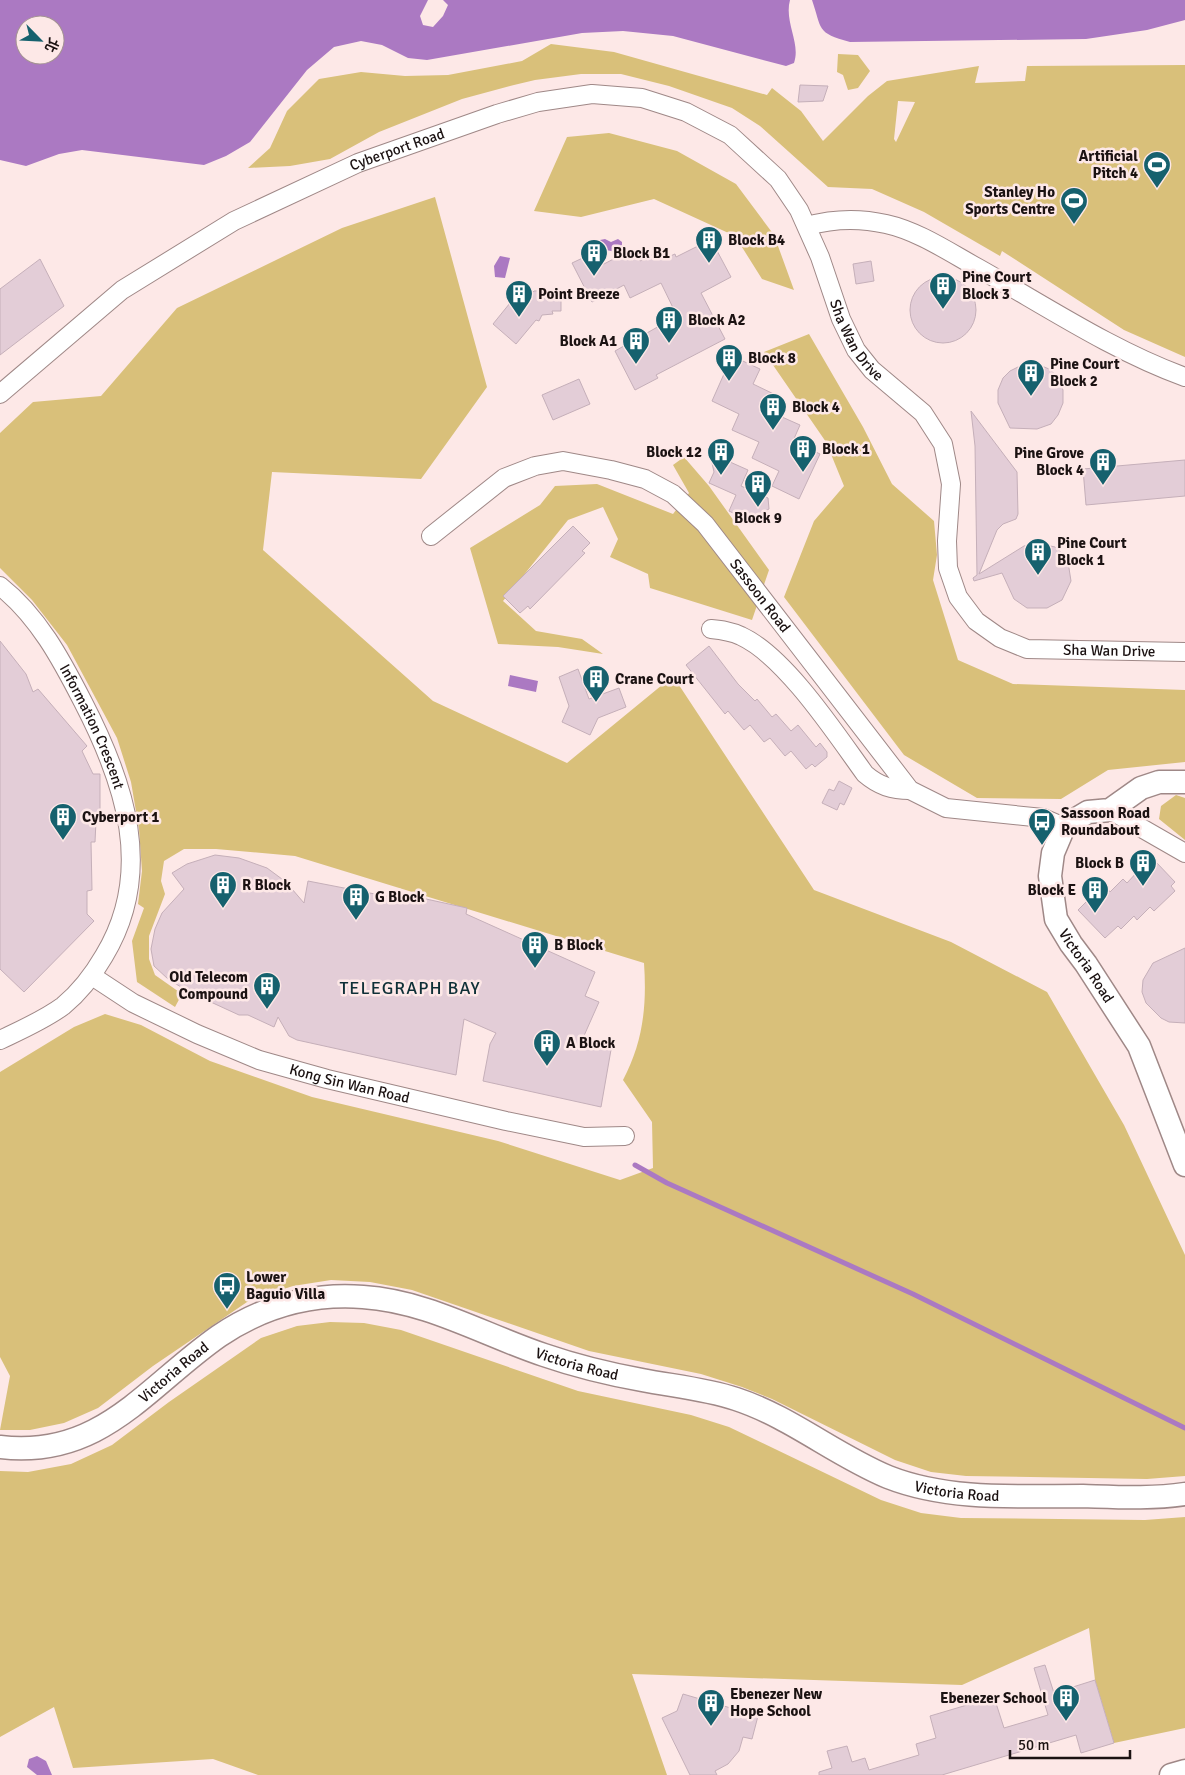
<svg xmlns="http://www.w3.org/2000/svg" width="1185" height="1775" font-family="Signika,'Noto Sans TC',sans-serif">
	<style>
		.green { fill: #d9c07a; fill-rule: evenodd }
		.water { fill: #ab79c2; fill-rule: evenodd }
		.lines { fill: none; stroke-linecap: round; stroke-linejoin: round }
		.stream { stroke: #ab79c2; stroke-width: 5 }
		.building { fill: #e3cdd7; stroke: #c5afb9 }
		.minor-casing { stroke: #9f8887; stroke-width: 20 }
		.major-casing { stroke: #9f8887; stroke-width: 25 }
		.minor { stroke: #fff; stroke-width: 18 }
		.major { stroke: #fff; stroke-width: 22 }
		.labels { text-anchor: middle; stroke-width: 5; stroke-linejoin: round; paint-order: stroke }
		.street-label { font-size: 15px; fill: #1b1212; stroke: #fde8e7 }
		.poi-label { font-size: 15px; font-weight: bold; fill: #1b1212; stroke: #fde8e7; text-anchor: start }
		.quarter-label { font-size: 18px; letter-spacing: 1px; fill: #0f3037; stroke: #fde8e7 }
	</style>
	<rect width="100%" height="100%" fill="#fde8e7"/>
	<!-- green -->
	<path class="green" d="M551 44 614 52 767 95 772 88 801 111 823 141 868 96 887 81 979 66 975 83 1025 81 1027 66 1185 65V357L1124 330 1002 251 1000 256 924 212 872 189 828 187 760 126 732 108 669 86 621 74H581L535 80 514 85 462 99 379 132 330 159 290 166 248 168 270 148 287 111 319 79 361 72 405 76 448 75 522 61ZM898 101 915 102 896 142 894 139Z
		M838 54 858 55 870 71 858 88 848 90 843 75 837 72Z
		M609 133 677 151 736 184 774 235 794 290 762 279 735 236 654 199 581 217 534 211 567 137Z
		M435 197 487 387 421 479 272 472 263 550 433 701 567 763 673 676 814 890 951 942 1047 992 1124 1125 1185 1255V1476L1147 1479 966 1476 931 1472 895 1460 772 1399 742 1387 701 1374 589 1351 412 1290 370 1282 331 1280 293 1286 250 1300 153 1366 98 1408 64 1423 30 1430H0L10 1376 0 1357V1072L74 1027 105 1014 141 1025 210 1061 312 1097 498 1141 620 1180 653 1168 652 1122 623 1080C643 1042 647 1006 644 963L295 856 216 849H184L164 861 161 881 165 894 149 936V959L155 975 182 994 175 1007 137 982 132 941 144 908 138 904 142 871 139 829 131 782 117 738 67 645 32 600 0 568V433L33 402 101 396 177 308 342 228Z
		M809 334 863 427 892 484 934 521 937 555 933 580 958 660 1013 684 1185 690V762L1108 770 1061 799 977 798 904 755 784 597 814 521 844 486 826 442 764 352Z
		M684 457 709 486 769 570 752 620 650 588 648 574 610 557 618 539 603 507 568 520 503 601 536 631 582 639 603 654 558 647 498 644 470 548 540 505 555 486 597 484 673 514 689 493 673 465Z
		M1176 795 1185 798V840L1159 819 1161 806Z
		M330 1322 364 1323 401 1330 578 1391 691 1415 729 1427 881 1500 921 1513 961 1518 1145 1520 1185 1517V1728L1114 1743 1095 1680 1089 1628 962 1685 632 1674 667 1775H258L213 1759 73 1768 54 1707 0 1737V1471L28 1472 71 1464 112 1445 169 1402 261 1338 297 1326Z"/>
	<!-- water -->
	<path class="water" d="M0 0H428L420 16 423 25 433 27 443 16 448 5 443 0H790C784 22 801 43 794 63L786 66 673 36 623 31 582 33 427 60 408 58 382 45 361 41 334 47 307 70 250 142 226 156 204 165 82 150 59 154 26 166 0 160ZM25 25H55V55H25Z
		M812 0H1185V20L1147 30 1086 39 850 42C816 33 822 29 812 0Z
		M605 239 611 242 618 239 622 242V246L616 252 601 249 600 240Z
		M500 256 510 258 505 278 495 277 494 266Z
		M510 675 538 681 536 692 508 686Z
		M37 1756 46 1761 52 1775H37L27 1767 29 1759Z"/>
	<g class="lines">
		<!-- stream -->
		<path class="stream" d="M635 1165 667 1183 913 1294 1185 1428"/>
	</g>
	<!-- building -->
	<path class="building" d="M800 85 828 86 823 101 798 102Z
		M704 243 708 250 715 247 731 277 701 293 725 339 656 375 658 378 635 390 615 351 677 316 661 283 630 298 624 285 592 302 572 263 589 255 593 263 599 260 602 265 627 252 631 260 638 256 640 261 664 249 668 257 675 254 676 257Z
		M40 259 64 306 0 355V289Z
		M871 261 874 281 856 284 853 264Z
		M910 310a33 33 0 1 1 66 0a33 33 0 1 1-66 0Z
		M561 290V311H552L553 314 542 315 539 321 536 320 516 344 493 324 510 303 512 292 521 291 528 297 534 291Z
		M732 356 760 369 753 384 780 397 773 413 800 425 793 441 820 454 799 499 772 486 779 471 752 458 759 442 732 430 739 414 712 401Z
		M1024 364H1037L1049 369 1056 375 1063 390V403L1058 415 1051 424 1037 429 1010 428 998 403V390L1003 378 1010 371Z
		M579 379 590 404 553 420 542 395Z
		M971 411 1017 472 1018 514 1016 519 1003 524 997 530 979 574 1024 546 1037 543 1055 547 1063 554 1068 562 1071 581 1062 600 1047 608H1027L1014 599 1002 573 974 581 973 578 977 575 975 446Z
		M721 458 748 470 741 486 768 498 769 509 761 513 756 524 729 511 736 495 709 483 714 472 712 463Z
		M1185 460V496L1086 505 1083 469Z
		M573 526 590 543 582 551 585 553 530 609 528 606 520 613 503 596Z
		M0 641 26 674 33 692 38 689 87 746 82 751 93 774H100V821H96L95 842H91L92 890 87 891V914L94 921 24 992 0 969Z
		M709 646 738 684 755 701 757 699 772 717 776 714 791 731 798 725 816 747 820 743 827 752V757L815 767 812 764 806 769 791 751 785 756 770 738 764 742 750 725 744 730 728 711 725 714 686 665Z
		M578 669 589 699 619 688 626 707 598 718 590 735 562 722 569 706 559 677Z
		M839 781 852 788 844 805 840 803 837 810 822 803 829 789 834 791Z
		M215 855 239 858 267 868 286 882 304 903 308 881 416 902 417 897 467 908 466 914 595 972 585 996 599 1002 583 1038 612 1044 601 1107 483 1081 490 1044 496 1033 464 1019 456 1075 297 1040 289 1036 278 1017 274 1027 248 1015H239L189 992 168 979 154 966 151 949 155 929 162 913 184 889 172 873 187 864Z
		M1156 862 1175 882 1171 886 1175 891 1154 911 1150 907 1137 920 1134 916 1121 929 1118 926 1105 938 1078 910 1091 897 1094 900 1107 888 1110 892 1123 879 1127 883 1139 870 1143 874Z
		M1185 948V1023L1169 1022 1161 1018 1146 1003 1142 992 1143 980 1153 963Z
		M1045 1665 1054 1693 1095 1680 1114 1743 1081 1753 1076 1735 942 1775H819V1772L832 1768 827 1751 847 1746 852 1762 865 1758 869 1770 919 1755 916 1744 936 1738 930 1716 994 1697 1004 1728 1048 1715 1034 1668Z
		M683 1694 758 1716 752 1739 743 1737 739 1751 728 1764 715 1771 717 1775H690L662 1718 677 1711Z"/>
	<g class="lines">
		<defs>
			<g id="minor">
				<path d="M807 226C832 219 860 218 886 224 918 231 949 252 978 268 1044 305 1113 351 1185 377"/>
				<path id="s1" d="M0 394 122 290 234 221 358 163 497 114 538 102 592 94 642 98 686 112 730 135 778 179 799 210 820 257 841 319 856 350 872 370 923 413 943 444 951 484 947 541 948 568 958 597 976 621 1000 638 1027 649 1185 652"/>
				<path id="s2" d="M431 536 504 478 535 466 563 461 611 470 645 479 673 494 705 524 910 790 946 808 1043 818 1064 827"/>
				<path id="s3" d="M0 586C38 616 61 659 83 702 125 783 155 872 104 956 93 975 80 992 63 1006 44 1020 21 1030 0 1040"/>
				<path d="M711 629C721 630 731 631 741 636 785 656 836 734 865 774 879 786 892 790 910 790"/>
				<path d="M1110 810 1185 853"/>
				<path id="s4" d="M92 976 133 1003 197 1034 259 1060 327 1079 506 1121 584 1137 625 1136"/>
			</g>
			<g id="major">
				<path id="s5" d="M1185 782H1159L1141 788 1110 810 1088 812 1068 824 1064 827 1053 853 1050 876 1056 919 1071 944 1086 964 1139 1046 1185 1165"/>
				<path id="s6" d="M0 1447C101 1459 146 1387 219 1336 262 1307 311 1293 363 1297 427 1301 484 1335 544 1355 576 1366 609 1374 642 1380 673 1386 706 1389 736 1399 791 1417 835 1455 888 1477 949 1501 1019 1496 1083 1496 1117 1497 1152 1499 1185 1494"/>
				<path d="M1171 1775 1185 1771"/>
			</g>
		</defs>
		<!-- minor casing -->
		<use href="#minor" class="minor-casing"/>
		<!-- major casing -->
		<use href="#major" class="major-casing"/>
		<!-- minor -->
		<use href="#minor" class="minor"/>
		<!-- major -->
		<use href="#major" class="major"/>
	</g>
	<!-- icons -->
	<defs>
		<symbol id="stadium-pin" viewBox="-11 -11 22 30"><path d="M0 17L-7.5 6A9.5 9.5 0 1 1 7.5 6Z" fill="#16616e" stroke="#fde8e7"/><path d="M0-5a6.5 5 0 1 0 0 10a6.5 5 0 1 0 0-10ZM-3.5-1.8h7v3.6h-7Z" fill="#fff"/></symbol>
		<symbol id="building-pin" viewBox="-11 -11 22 30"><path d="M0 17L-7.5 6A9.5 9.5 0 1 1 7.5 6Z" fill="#16616e" stroke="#fde8e7"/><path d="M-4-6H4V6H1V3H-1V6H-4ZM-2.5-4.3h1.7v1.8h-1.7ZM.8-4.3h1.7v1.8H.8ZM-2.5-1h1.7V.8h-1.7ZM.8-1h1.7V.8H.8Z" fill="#fff"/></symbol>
		<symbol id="bus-pin" viewBox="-11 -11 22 30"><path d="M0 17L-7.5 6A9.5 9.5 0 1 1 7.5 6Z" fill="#16616e" stroke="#fde8e7"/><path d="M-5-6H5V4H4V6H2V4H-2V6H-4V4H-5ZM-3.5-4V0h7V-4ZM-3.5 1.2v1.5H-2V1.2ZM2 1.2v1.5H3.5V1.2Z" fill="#fff"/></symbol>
	</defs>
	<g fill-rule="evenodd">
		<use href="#stadium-pin" x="1141" y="149" width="32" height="43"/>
		<use href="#stadium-pin" x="1058" y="185" width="32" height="43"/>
		<use href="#building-pin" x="693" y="224" width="32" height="43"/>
		<use href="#building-pin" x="578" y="237" width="32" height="43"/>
		<use href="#building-pin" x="927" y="270" width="32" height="43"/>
		<use href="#building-pin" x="503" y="278" width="32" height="43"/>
		<use href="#building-pin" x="653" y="304" width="32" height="43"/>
		<use href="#building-pin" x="620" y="325" width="32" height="43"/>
		<use href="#building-pin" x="713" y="342" width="32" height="43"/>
		<use href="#building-pin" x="1015" y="357" width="32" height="43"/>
		<use href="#building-pin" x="757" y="391" width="32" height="43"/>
		<use href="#building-pin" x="787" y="433" width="32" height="43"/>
		<use href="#building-pin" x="705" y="436" width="32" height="43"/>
		<use href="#building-pin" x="1087" y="446" width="32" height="43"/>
		<use href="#building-pin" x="742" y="468" width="32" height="43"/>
		<use href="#building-pin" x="1022" y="536" width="32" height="43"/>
		<use href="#building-pin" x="580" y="663" width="32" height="43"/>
		<use href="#building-pin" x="47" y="801" width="32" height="43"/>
		<use href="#bus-pin" x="1026" y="806" width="32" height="43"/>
		<use href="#building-pin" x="1127" y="847" width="32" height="43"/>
		<use href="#building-pin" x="207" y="869" width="32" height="43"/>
		<use href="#building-pin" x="1079" y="874" width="32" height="43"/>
		<use href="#building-pin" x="340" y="881" width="32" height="43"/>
		<use href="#building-pin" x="519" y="929" width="32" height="43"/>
		<use href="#building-pin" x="251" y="970" width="32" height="43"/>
		<use href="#building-pin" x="531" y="1027" width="32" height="43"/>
		<use href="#bus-pin" x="211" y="1270" width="32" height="43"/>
		<use href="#building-pin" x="1050" y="1682" width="32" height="43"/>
		<use href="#building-pin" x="695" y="1687" width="32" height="43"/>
	</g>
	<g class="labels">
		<!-- street labels -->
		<g class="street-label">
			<text dy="5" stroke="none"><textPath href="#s1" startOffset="470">Cyberport Road</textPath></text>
			<text dy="5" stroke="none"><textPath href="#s1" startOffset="1065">Sha Wan Drive</textPath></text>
			<text dy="5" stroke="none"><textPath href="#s2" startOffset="405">Sassoon Road</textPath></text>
			<text dy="5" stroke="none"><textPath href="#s1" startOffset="1529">Sha Wan Drive</textPath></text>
			<text dy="5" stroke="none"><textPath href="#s3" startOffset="170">Information Crescent</textPath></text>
			<text dy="5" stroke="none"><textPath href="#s5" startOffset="284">Victoria Road</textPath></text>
			<text dy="5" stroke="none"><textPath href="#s4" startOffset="281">Kong Sin Wan Road</textPath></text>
			<text dy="5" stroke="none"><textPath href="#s6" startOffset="631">Victoria Road</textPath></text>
			<text dy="5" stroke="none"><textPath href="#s6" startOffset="196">Victoria Road</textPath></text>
			<text dy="5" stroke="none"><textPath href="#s6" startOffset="1036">Victoria Road</textPath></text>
		</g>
		<!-- poi labels -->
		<g class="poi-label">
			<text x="1138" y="161" text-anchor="end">Artificial<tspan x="1138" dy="17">Pitch 4</tspan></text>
			<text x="1055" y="197" text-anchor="end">Stanley Ho<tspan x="1055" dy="17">Sports Centre</tspan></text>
			<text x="728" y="245">Block B4</text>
			<text x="613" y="258">Block B1</text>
			<text x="962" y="282">Pine Court<tspan x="962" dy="17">Block 3</tspan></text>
			<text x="538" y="299">Point Breeze</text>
			<text x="688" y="325">Block A2</text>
			<text x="617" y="346" text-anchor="end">Block A1</text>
			<text x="748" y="363">Block 8</text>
			<text x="1050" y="369">Pine Court<tspan x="1050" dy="17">Block 2</tspan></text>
			<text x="792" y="412">Block 4</text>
			<text x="822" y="454">Block 1</text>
			<text x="702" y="457" text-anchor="end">Block 12</text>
			<text x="1084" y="458" text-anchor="end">Pine Grove<tspan x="1084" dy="17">Block 4</tspan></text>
			<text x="758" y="523" text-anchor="middle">Block 9</text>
			<text x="1057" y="548">Pine Court<tspan x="1057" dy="17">Block 1</tspan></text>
			<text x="615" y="684">Crane Court</text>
			<text x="1061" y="818">Sassoon Road<tspan x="1061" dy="17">Roundabout</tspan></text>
			<text x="82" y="822">Cyberport 1</text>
			<text x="1124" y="868" text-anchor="end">Block B</text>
			<text x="242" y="890">R Block</text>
			<text x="1076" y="895" text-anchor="end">Block E</text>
			<text x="375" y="902">G Block</text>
			<text x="554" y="950">B Block</text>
			<text x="248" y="982" text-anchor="end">Old Telecom<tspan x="248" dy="17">Compound</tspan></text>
			<text x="566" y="1048">A Block</text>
			<text x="246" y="1282">Lower<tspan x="246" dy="17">Baguio Villa</tspan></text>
			<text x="730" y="1699">Ebenezer New<tspan x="730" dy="17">Hope School</tspan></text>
			<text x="1047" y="1703" text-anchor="end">Ebenezer School</text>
		</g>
		<!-- quarter labels -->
		<g class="quarter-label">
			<text x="410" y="994">TELEGRAPH BAY</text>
		</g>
	</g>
	<!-- north arrow -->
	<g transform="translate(40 40) rotate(114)"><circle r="24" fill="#fde8e7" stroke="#a39292"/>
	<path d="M0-4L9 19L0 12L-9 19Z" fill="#16616e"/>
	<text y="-8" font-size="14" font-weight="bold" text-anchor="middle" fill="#1b1212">北</text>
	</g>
	<!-- scale -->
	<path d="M1010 1750v8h120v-8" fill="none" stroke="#1b1212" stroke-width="2.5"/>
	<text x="1018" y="1750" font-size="15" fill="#1b1212" stroke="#fde8e7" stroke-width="4" paint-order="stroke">50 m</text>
</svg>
